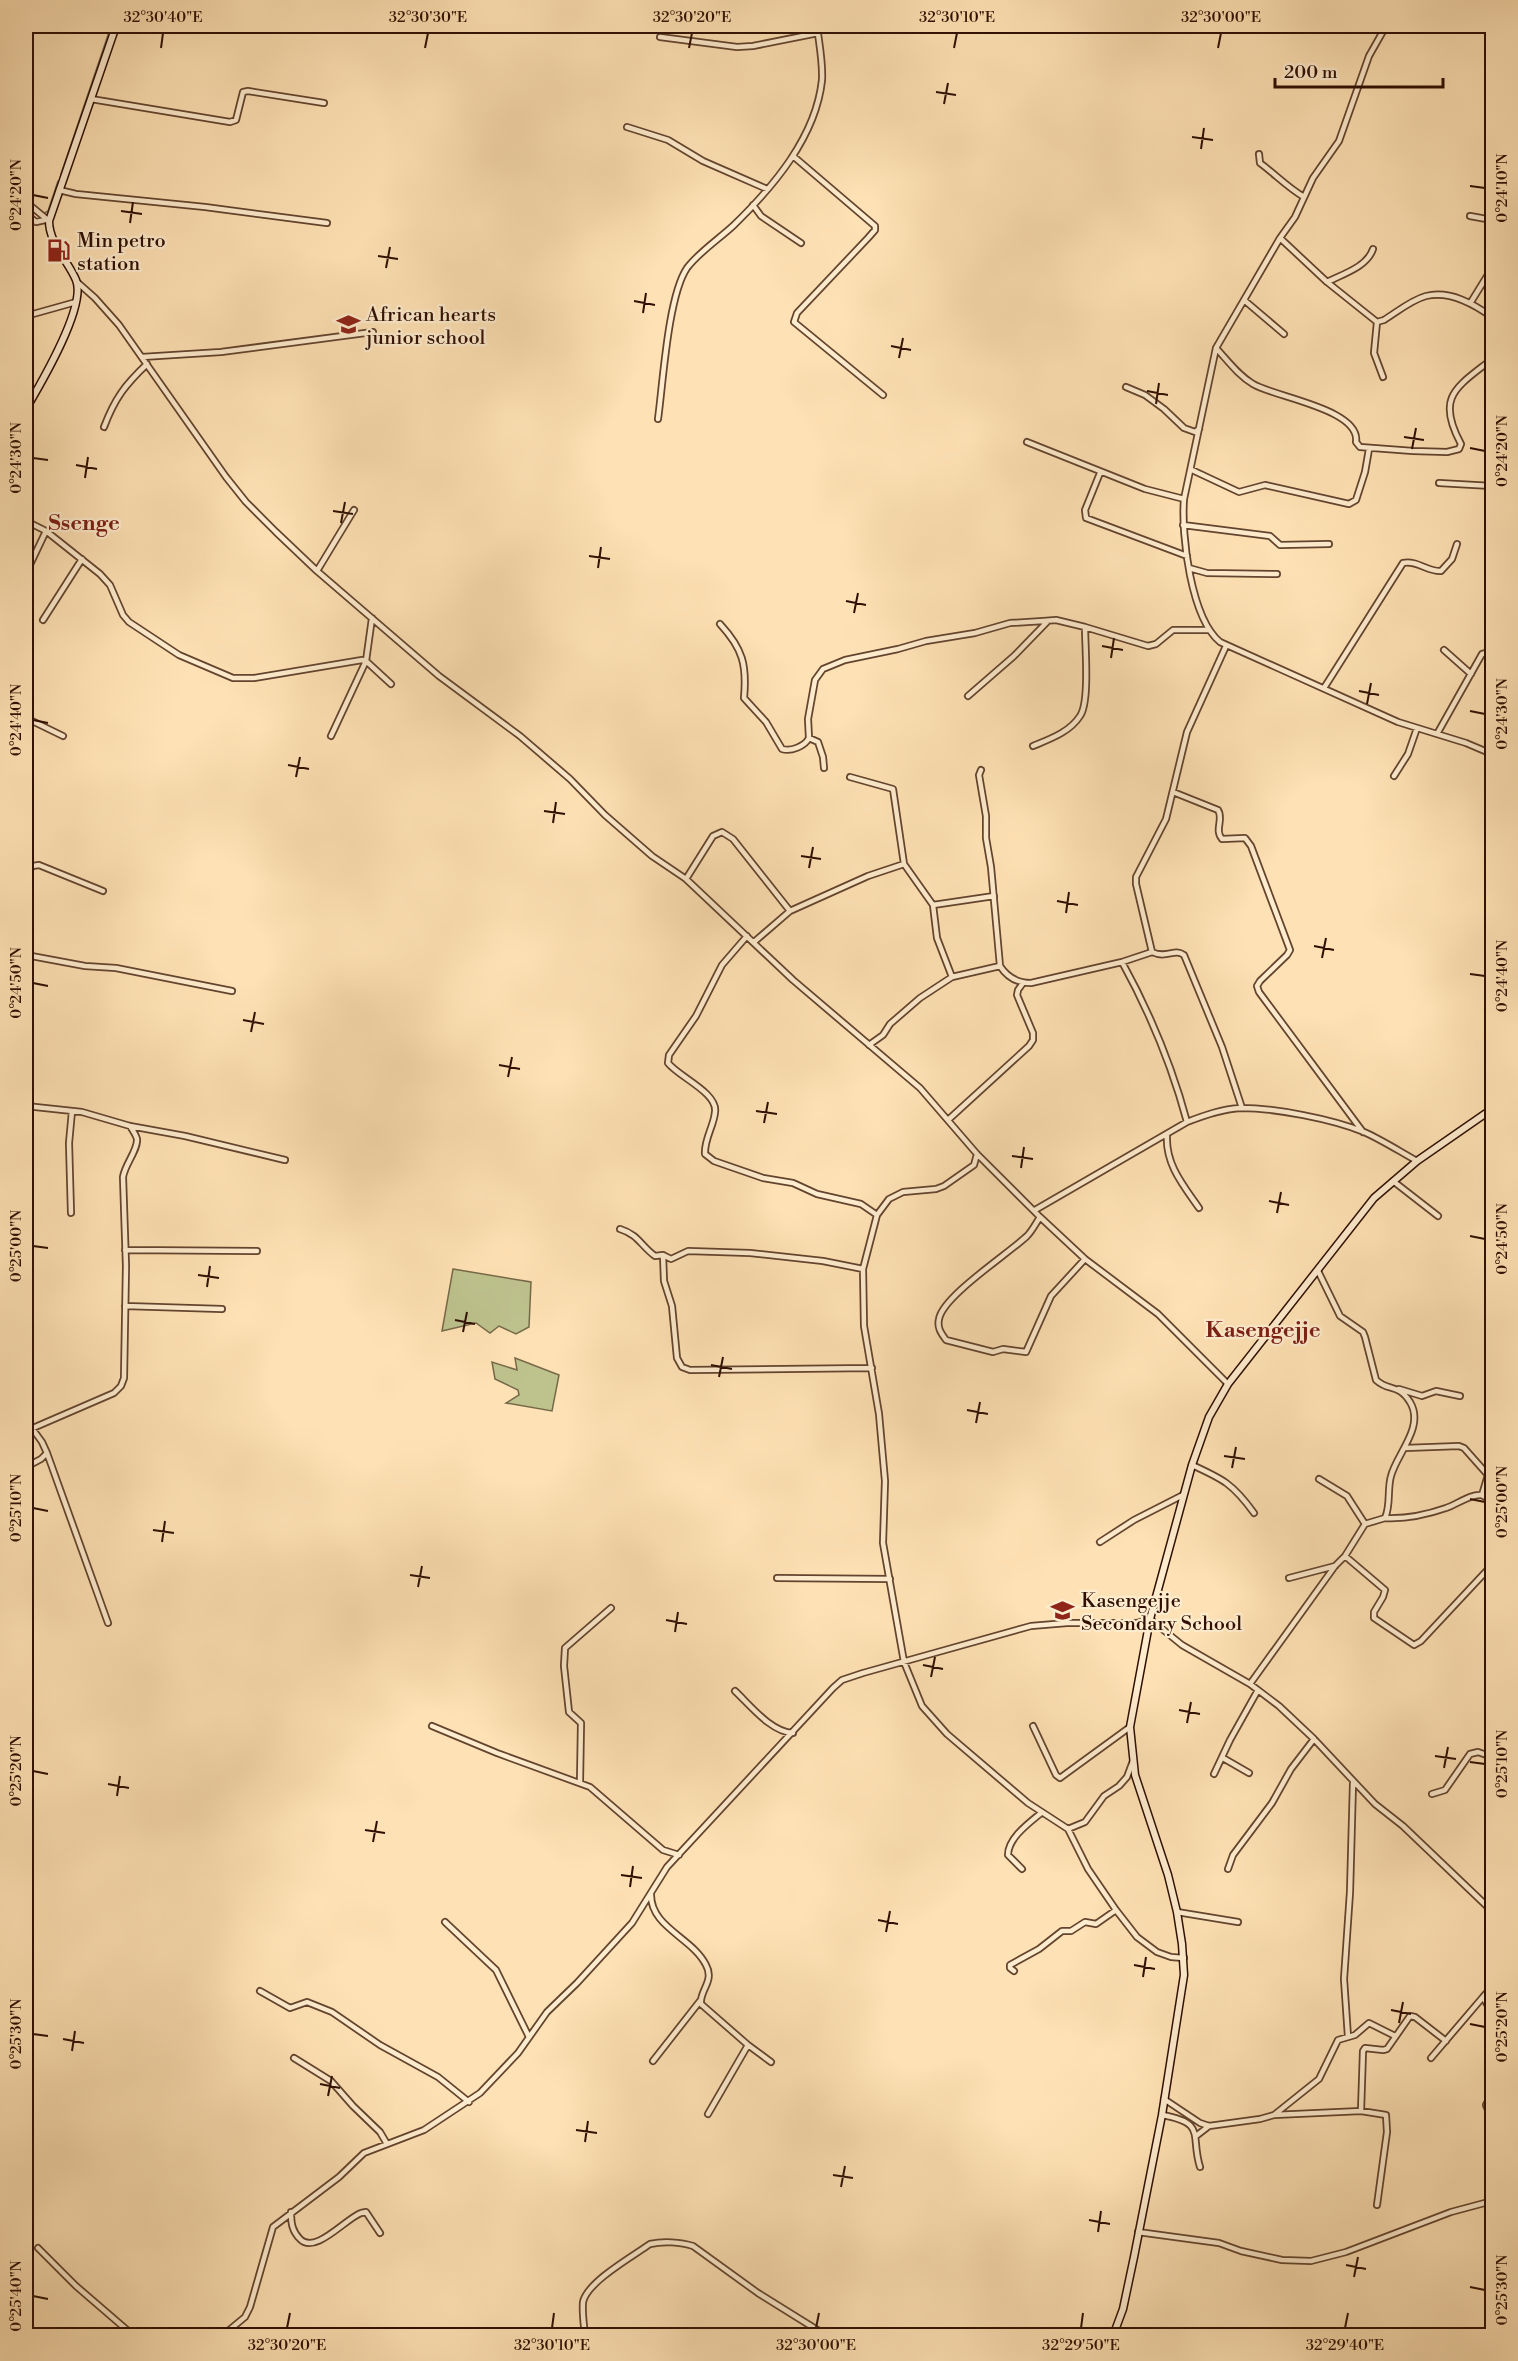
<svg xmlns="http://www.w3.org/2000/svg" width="1518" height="2361" font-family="'Libre Bodoni',serif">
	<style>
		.green { fill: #bec38e; stroke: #766948; stroke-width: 1.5 }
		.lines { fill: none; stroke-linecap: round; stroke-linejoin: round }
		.stream { stroke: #737865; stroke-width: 1.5 }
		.street-casing { stroke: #63442e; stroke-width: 8 }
		.secondary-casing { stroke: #2f0f02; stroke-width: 9 }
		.street { stroke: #feecce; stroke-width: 4.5 }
		.secondary { stroke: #feecce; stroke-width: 6 }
		.ticks { fill: none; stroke: #2f0f02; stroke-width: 2 }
		.labels { text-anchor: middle; stroke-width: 4.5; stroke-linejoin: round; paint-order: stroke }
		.poi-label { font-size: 20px; fill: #2f0f02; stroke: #feecce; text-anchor: start }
		.quarter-label { font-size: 22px; font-weight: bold; fill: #7a1f14; stroke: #feecce }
		.neatline { fill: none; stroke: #2f0f02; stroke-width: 2 }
		.ticks-label { font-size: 15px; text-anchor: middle; fill: #2f0f02 }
	</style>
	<rect width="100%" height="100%" fill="#fee1b4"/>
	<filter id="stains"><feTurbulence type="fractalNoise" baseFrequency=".00333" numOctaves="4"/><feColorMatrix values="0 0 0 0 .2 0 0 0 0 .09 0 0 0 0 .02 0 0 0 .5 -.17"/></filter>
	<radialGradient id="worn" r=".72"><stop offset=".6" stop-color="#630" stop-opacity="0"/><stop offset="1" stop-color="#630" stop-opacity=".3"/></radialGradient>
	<!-- green -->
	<path class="green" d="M453 1269 531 1282 529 1327 516 1334 499 1326 490 1333 476 1323 442 1331Z
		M515 1358 559 1375 552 1411 506 1403 519 1395 518 1390 495 1379 492 1362 517 1370Z"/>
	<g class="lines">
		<!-- stream -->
		<path class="stream" d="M61 174 111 26
			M43 214 48 211 58 181"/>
		<defs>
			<path id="street" d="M333 26 342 28
				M1386 26 1369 56 1339 141 1313 178 1295 217 1280 238 1216 348 1184 499C1181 535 1191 618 1220 642L1398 722 1466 743 1492 754
				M660 37 737 47 753 46 818 33
				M91 99 230 122 236 120 243 92 248 91 324 103
				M627 127 668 140 703 161 767 189
				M1259 154 1260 163C1275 174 1288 188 1304 197
				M793 156 875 226V230L868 238 797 313 794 322 883 395
				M59 190 76 194 205 207 327 223
				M26 202 49 221
				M753 205 761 216 801 243
				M26 214 36 222 45 220
				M1470 216 1492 220
				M1280 238 1327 282 1377 322 1384 320C1397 312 1411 300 1426 296 1450 290 1474 304 1492 317
				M77 282 95 298 119 325 226 477 246 502 276 532 317 571 439 676 520 736 570 779 605 815 652 856 686 879 793 980 920 1088 977 1154 1040 1217 1085 1259 1158 1314 1228 1384
				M1327 282C1343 274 1367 267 1373 249
				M1244 300 1284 334
				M1471 302 1492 268
				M26 316 76 302
				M1377 322 1374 353 1383 377
				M1216 348C1228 361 1238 375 1253 384 1274 397 1361 409 1356 442L1360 447 1413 451 1447 452 1459 449 1461 444C1435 396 1457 387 1492 359
				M142 357 221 352 373 332
				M1126 387 1145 395 1164 409 1184 428 1195 432 1199 429
				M658 419C663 383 668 296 687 268 699 252 719 239 734 225 773 187 816 137 822 80 823 62 819 43 817 26
				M104 427C115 398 125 385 147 364
				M1027 442 1145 489 1184 499
				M1192 470 1239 492 1265 485 1349 504 1356 500 1365 472 1369 449
				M1100 473 1085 510 1086 518 1187 556
				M1439 483 1492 486
				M26 521 46 531 100 574 110 585 123 615 129 622 179 655 233 678H254L362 660 366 661 391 684
				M1183 525 1270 536 1280 545 1329 544
				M1189 568 1207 573 1277 574
				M27 571 46 531
				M317 571 354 510
				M43 620 82 559
				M720 624C743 649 747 665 744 698L766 722 782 749C791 752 805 746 809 738L808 719 815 680 823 669 845 660 898 649 926 641 975 633 1010 623 1043 621 1056 620 1085 627 1148 646 1156 644 1173 630H1209
				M26 641 30 643
				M1226 646 1187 732 1166 819 1136 877V884L1152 952C1167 959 1174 948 1184 955L1222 1047 1242 1108
				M1444 650 1471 674
				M1324 688 1403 563C1417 560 1428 572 1441 571L1452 559 1457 544
				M968 696 1014 656 1048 621
				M26 718 63 736
				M1437 734 1482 654 1490 652
				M331 736 366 661 372 618
				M809 738 818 742 823 757 824 768
				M1033 746C1050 739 1070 732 1080 716 1090 702 1085 646 1085 627
				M981 770 979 775 986 816V838L991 867 1000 966C1007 977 1017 983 1031 983L1122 962 1152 952
				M1394 776 1408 754 1417 728
				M850 777 893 789 904 864 933 905 937 938 952 977
				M1173 792 1218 810C1224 819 1214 830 1222 839L1245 838 1251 846 1290 950 1287 955 1260 981 1257 986 1259 992 1363 1132
				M26 867 39 865 103 891
				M686 879 713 836 722 832 733 839 790 911
				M26 891 31 866
				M933 905 994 896
				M747 936 722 965 696 1016 669 1055 668 1063C679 1077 718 1093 715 1112 714 1126 704 1139 705 1154L714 1161 763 1178 793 1183 817 1194 861 1204 877 1215
				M754 942 790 911 868 876 904 864
				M26 955 85 966 116 968 232 991
				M1122 962C1150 1013 1172 1066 1187 1122
				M869 1045 883 1035 890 1024 920 998 952 977 1000 966
				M26 1106 82 1112 130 1126 185 1136 285 1160
				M948 1120 1029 1046 1033 1040V1033L1017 995 1018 990 1023 983
				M1167 1134C1165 1164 1183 1185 1199 1208
				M977 1154 974 1165 944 1186 936 1189 903 1192 889 1199 877 1215 863 1269 864 1326 879 1414 885 1481 883 1543 904 1662 922 1706 947 1734 1028 1803 1068 1829 1088 1869 1116 1910 1137 1937 1157 1952 1171 1957 1184 1958
				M1393 1181 1438 1216
				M1035 1210 1187 1122C1205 1115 1222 1109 1241 1108 1275 1108 1332 1119 1364 1132 1382 1140 1399 1151 1417 1161
				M71 1213 69 1143 72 1111
				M1040 1217C1036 1223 1032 1231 1027 1236 1008 1254 943 1296 939 1319 937 1328 941 1333 946 1340L993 1352 1003 1349 1026 1352 1051 1296 1085 1259
				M620 1229C639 1235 640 1245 655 1256L663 1255 671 1259 688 1251 750 1253 823 1261 863 1269
				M125 1250 257 1251
				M663 1255 664 1281 672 1306 677 1358 682 1367 690 1370 872 1368
				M125 1306 222 1309
				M1399 1389 1422 1396 1436 1391 1460 1396
				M26 1420 42 1442 47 1453 41 1459 26 1467
				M33 1428 114 1393 121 1386 124 1378 126 1266 123 1177C125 1164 138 1150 137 1139 136 1135 132 1129 130 1126
				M1405 1448 1459 1446 1464 1448 1488 1475 1482 1495
				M47 1453 108 1623
				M1192 1465C1223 1479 1233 1484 1254 1513
				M1319 1479 1347 1496 1365 1524
				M1385 1518C1406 1519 1426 1515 1446 1508 1456 1505 1470 1494 1481 1495 1486 1496 1489 1500 1492 1503
				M1100 1542 1134 1520 1183 1495
				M1345 1556 1385 1590 1383 1597 1374 1612V1618L1414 1645 1421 1641 1492 1565
				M777 1578 890 1579
				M1289 1578 1335 1566
				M1250 1684 1335 1566 1345 1556 1365 1524 1385 1518C1391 1505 1387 1490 1391 1476 1397 1453 1425 1427 1410 1402 1398 1383 1389 1392 1376 1380L1365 1337 1363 1332 1340 1316 1318 1271
				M735 1691C751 1706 771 1732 793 1733
				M26 1718 28 1725
				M432 1726 497 1753 590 1787 663 1850 679 1855
				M1033 1726 1056 1775 1060 1778 1130 1727
				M1223 1758 1249 1773
				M1214 1774 1230 1740 1258 1690
				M580 1782 581 1723 569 1712 564 1666 565 1648 611 1608
				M1432 1794 1445 1790 1470 1754 1478 1752 1492 1757
				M1068 1829 1085 1822 1104 1796 1119 1786 1127 1777 1133 1761
				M1022 1869 1008 1855C1008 1838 1029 1823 1041 1813
				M1228 1869 1233 1855 1272 1803 1291 1769 1314 1739
				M651 1894C650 1927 693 1938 706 1965 715 1981 699 1991 701 2004L748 2045 708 2114
				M1177 1912 1238 1922
				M445 1922 496 1970 529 2037
				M1014 1971 1010 1968V1965L1039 1949 1062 1931H1071L1085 1922 1096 1924 1116 1910
				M1492 1987 1483 1997 1492 2013
				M260 1991 290 2008 307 2002 332 2012 380 2045 438 2077 469 2102
				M1348 2037 1344 1979 1350 1892 1353 1783
				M748 2045 771 2062
				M294 2058 331 2081 353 2106 380 2132 387 2144
				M1431 2058 1483 1997
				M653 2061 700 2001
				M1492 2094 1486 2105 1492 2120
				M1164 2099 1200 2123 1209 2126 1260 2119 1274 2115 1361 2111 1386 2115 1387 2132 1377 2205
				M1361 2111 1363 2051 1365 2048 1383 2050 1387 2049 1410 2016 1415 2017 1446 2041
				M1162 2115C1207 2123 1190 2135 1200 2167
				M1274 2115 1319 2079 1338 2040 1355 2035 1369 2023 1395 2036
				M1196 2136 1209 2126
				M291 2212C291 2223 292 2231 300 2239 315 2255 345 2219 361 2213L366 2212 380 2233
				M1138 2232 1219 2243 1241 2251 1282 2260 1311 2261 1346 2252 1451 2212 1492 2201
				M38 2248 76 2286 134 2336
				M222 2336 245 2317 250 2307 273 2227 339 2177 364 2153 424 2130 480 2093 518 2053 547 2012 577 1983 632 1923 667 1867 833 1688 842 1680 863 1673 1031 1626 1067 1623H1137L1150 1619 1182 1645 1250 1684 1279 1706 1314 1739 1375 1804 1403 1826 1492 1911
				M585 2336C584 2325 582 2313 583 2302 587 2282 633 2256 650 2244 663 2241 681 2242 693 2246L758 2293 827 2336"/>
			<path id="secondary" d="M26 409C40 385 87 306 76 280 68 261 49 243 49 221L116 26
				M1113 2336 1123 2309 1134 2257 1162 2115 1184 1975 1182 1944 1177 1912 1168 1875 1135 1775 1130 1727 1150 1619 1192 1465 1209 1417 1228 1384 1374 1198 1417 1161 1492 1109"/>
		</defs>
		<!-- street casing -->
		<use href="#street" class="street-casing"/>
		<!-- secondary casing -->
		<use href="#secondary" class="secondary-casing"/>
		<!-- street -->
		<use href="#street" class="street"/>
		<!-- secondary -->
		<use href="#secondary" class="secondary"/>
	</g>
	<!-- ticks -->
	<path class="ticks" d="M161 48 163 33M425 48 428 33M689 48 692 33M954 48 957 33M1218 48 1221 33M936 92 956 95M944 104 948 83M1192 137 1213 140M1201 149 1204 128M1470 186 1485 188M33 195 48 198M121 211 142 214M130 223 133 202M378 256 398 259M386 268 390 247M634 301 655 305M643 313 646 293M891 346 911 350M899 358 903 338M1147 391 1168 395M1156 404 1159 383M1404 437 1424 440M1470 448 1485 451M1412 449 1416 428M33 458 48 460M76 465 97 469M85 478 88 457M333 511 353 514M341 523 345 502M589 556 610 559M598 568 601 547M846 601 866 605M854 613 858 593M1102 646 1123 650M1111 658 1114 638M1359 691 1379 695M1367 704 1371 683M1470 711 1485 714M33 720 48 723M288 765 309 769M296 777 300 757M544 811 565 814M553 823 556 802M801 856 821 859M809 868 813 847M1057 901 1078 905M1066 913 1069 892M1314 946 1334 950M1322 958 1326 938M1470 974 1485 976M33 983 48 986M243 1020 264 1024M251 1032 255 1012M499 1065 520 1069M508 1077 512 1057M756 1111 777 1114M764 1123 768 1102M1012 1156 1033 1159M1021 1168 1024 1147M1269 1201 1289 1205M1277 1213 1281 1192M1470 1236 1485 1239M33 1246 48 1248M198 1275 219 1278M207 1287 210 1266M455 1320 475 1324M463 1332 467 1312M711 1365 732 1369M719 1377 723 1357M967 1410 988 1414M976 1423 980 1402M1224 1456 1245 1459M1232 1468 1236 1447M1470 1499 1485 1502M33 1508 48 1511M153 1530 174 1533M162 1542 165 1521M410 1575 430 1578M418 1587 422 1566M666 1620 687 1624M675 1632 678 1612M923 1665 943 1669M931 1677 935 1657M1179 1710 1200 1714M1187 1723 1191 1702M1435 1756 1456 1759M1470 1762 1485 1764M1444 1768 1448 1747M33 1771 48 1774M108 1784 129 1788M117 1796 120 1776M365 1830 385 1833M373 1842 377 1821M621 1875 642 1878M630 1887 633 1866M878 1920 898 1924M886 1932 890 1911M1134 1965 1155 1969M1143 1977 1146 1957M1391 2010 1411 2014M1399 2023 1403 2002M1470 2024 1485 2027M33 2034 48 2036M63 2039 84 2043M72 2051 75 2031M320 2084 340 2088M328 2096 332 2076M576 2130 597 2133M585 2142 588 2121M833 2175 853 2178M841 2187 845 2166M1089 2220 1110 2224M1098 2232 1101 2211M1346 2265 1366 2269M1354 2277 1358 2257M1470 2287 1485 2290M33 2296 48 2299M287 2328 290 2313M552 2328 554 2313M816 2328 819 2313M1081 2328 1083 2313M1345 2328 1348 2313"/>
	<!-- icons -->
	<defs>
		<symbol id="fuel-bare" viewBox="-9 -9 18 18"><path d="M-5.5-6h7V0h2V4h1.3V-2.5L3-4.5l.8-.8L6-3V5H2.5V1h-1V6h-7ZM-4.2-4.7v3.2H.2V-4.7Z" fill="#8f2418" stroke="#feecce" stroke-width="2.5" paint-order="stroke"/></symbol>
		<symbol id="school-bare" viewBox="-9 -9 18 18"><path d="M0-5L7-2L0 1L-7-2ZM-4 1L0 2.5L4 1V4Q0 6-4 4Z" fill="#8f2418" stroke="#feecce" stroke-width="2.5" paint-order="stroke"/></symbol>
	</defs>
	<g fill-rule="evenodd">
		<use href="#fuel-bare" x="42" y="234" width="33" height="33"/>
		<use href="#school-bare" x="332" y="308" width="33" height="33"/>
		<use href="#school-bare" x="1046" y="1594" width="33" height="33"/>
	</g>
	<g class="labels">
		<!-- poi labels -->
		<g class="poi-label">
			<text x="77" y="247">Min petro<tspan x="77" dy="23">station</tspan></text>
			<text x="366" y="321">African hearts<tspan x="366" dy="23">junior school</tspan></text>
			<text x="1081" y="1607">Kasengejje<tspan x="1081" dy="23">Secondary School</tspan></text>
		</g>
		<!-- quarter labels -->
		<g class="quarter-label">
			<text x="84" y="530">Ssenge</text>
			<text x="1263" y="1337">Kasengejje</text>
		</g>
	</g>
	<!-- margin -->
	<rect width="1518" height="2361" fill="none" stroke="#fee1b4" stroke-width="66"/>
	<!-- scale -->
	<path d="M1275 78v9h168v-9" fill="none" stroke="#2f0f02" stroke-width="3"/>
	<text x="1284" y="78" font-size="18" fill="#2f0f02" stroke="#feecce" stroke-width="4.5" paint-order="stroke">200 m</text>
	<rect x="33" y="33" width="1452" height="2295" class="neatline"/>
	<g class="ticks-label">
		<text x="163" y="22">32°30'40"E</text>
		<text x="428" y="22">32°30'30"E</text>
		<text x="692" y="22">32°30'20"E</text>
		<text x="957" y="22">32°30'10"E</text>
		<text x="1221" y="22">32°30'00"E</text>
		<text transform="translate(1502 188) rotate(-90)" y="5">0°24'10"N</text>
		<text transform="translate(16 195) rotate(-90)" y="5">0°24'20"N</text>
		<text transform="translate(1502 451) rotate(-90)" y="5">0°24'20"N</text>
		<text transform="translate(16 458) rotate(-90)" y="5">0°24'30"N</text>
		<text transform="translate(1502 714) rotate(-90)" y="5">0°24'30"N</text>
		<text transform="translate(16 720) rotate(-90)" y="5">0°24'40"N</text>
		<text transform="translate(1502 976) rotate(-90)" y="5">0°24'40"N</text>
		<text transform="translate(16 983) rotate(-90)" y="5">0°24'50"N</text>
		<text transform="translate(1502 1239) rotate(-90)" y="5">0°24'50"N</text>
		<text transform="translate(16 1246) rotate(-90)" y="5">0°25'00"N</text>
		<text transform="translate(1502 1502) rotate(-90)" y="5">0°25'00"N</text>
		<text transform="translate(16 1508) rotate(-90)" y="5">0°25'10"N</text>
		<text transform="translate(1502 1764) rotate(-90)" y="5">0°25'10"N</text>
		<text transform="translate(16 1771) rotate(-90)" y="5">0°25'20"N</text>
		<text transform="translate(1502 2027) rotate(-90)" y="5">0°25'20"N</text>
		<text transform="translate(16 2034) rotate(-90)" y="5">0°25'30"N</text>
		<text transform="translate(1502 2290) rotate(-90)" y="5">0°25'30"N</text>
		<text transform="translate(16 2296) rotate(-90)" y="5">0°25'40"N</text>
		<text x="287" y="2350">32°30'20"E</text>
		<text x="552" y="2350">32°30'10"E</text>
		<text x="816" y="2350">32°30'00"E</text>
		<text x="1081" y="2350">32°29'50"E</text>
		<text x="1345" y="2350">32°29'40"E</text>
	</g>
	<rect width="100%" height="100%" filter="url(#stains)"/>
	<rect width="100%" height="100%" fill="url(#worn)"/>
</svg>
